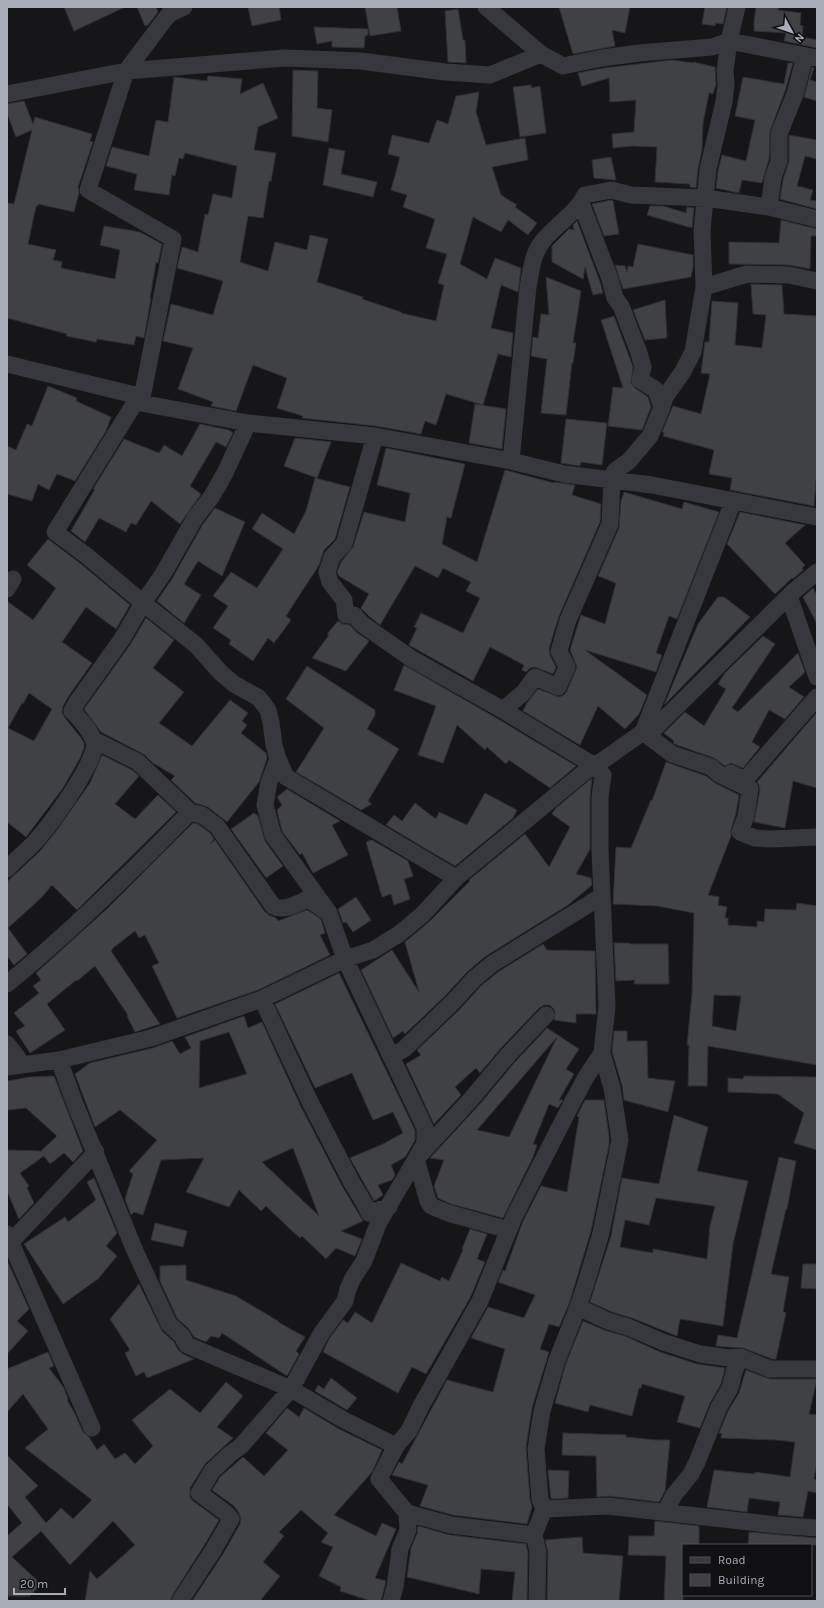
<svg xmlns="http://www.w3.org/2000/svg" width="824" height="1608" font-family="Karla,sans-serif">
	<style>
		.building { fill: #404145; stroke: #303034; fill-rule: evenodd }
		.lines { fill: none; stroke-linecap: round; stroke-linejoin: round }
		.minor { stroke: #37383d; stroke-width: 17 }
	</style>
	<rect width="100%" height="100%" fill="#161618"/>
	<!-- building -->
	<path class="building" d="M64 7H125L74 31Z
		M137 7H156L158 12 148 25 145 26Z
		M248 7H279L281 20 252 26Z
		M365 7H397L401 31 370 36Z
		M559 7H630L625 33 612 30 615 46 573 54Z
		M705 7H727L723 24 716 23 715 26 702 24Z
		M756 7H779L778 10 801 13 800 25 803 26 802 37 817 40V48L784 41 786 33 754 31V22Z
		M458 9 463 40H465L466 63 448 62 445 11Z
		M314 27 368 29V35L365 36 364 48 332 47V41L317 44Z
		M672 60 693 63V62L715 67 716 84 713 94 709 93 703 123 702 150 698 168 696 188 690 187V184L655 182 657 147 632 146 613 148 612 134 634 132 636 100 610 102 609 78 582 86 578 73 604 68Z
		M788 63H793L785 91 770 131 769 159 762 183 742 180 739 193 716 188 718 171 722 155 746 161 755 120 735 116 743 77 784 84Z
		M812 67 814 68 810 80 817 82V101L804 97Z
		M293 70 318 71 317 108 332 110 328 142 292 136Z
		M208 76 242 79 240 94 263 83 278 118 258 127 254 150 276 153 271 181H269L263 218 248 216 240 262 268 271 275 242 307 250 310 235 328 239 317 282 363 297 362 299 401 312V313L436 321 444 285 438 283 447 254 426 248 435 219 403 207 407 195 391 190 400 157 388 154 392 135 429 143 437 120 448 124 456 96 479 92 476 112 486 145 525 138 528 160 492 167 501 195 517 205 515 207 537 223 528 235 508 220 501 232 473 217 460 264 487 279 495 258 521 268 518 292 501 285 491 328 513 333 511 357 498 354 483 405 446 394 436 425 425 421 421 434 376 426 302 418 303 416 277 408 287 378 253 365 236 411 211 406 213 402 178 389 193 348 163 341 171 304 213 315 223 281 177 268 182 247 198 252 205 214 208 215 213 194 232 198 237 166 185 153 183 159 179 158 175 176 172 175 169 195 134 190 137 174 106 166 112 147 149 156 156 120 168 122 174 77 207 81Z
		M531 85V88L540 86 546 133 520 137 513 87Z
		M24 101 33 124 35 117 92 134 90 141 93 142 78 187 79 193 74 212 38 204V206H36L28 244 56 250 53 260 62 262 61 268 115 279 120 250 100 245 104 226 140 232 162 244 158 263 156 262 150 298H151L144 338 136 336 134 345 97 339 96 342 66 336 67 334 7 318V203L14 204 32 130 16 137 7 113V104Z
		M789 135 817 140V159L805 156 797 186 813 190 810 200 817 201V209L780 199 783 180 789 161Z
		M329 148 345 151 341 174 377 182 373 197 323 185Z
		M611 157 616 180 594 178 592 160Z
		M611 200 613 201 619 234 604 236 592 204Z
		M650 206H663L686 213 687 207 694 208 692 228 647 215Z
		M781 220 817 229V236H811L810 269 789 265 729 264V242L779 243Z
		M577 221 600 282 603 293 593 295 585 267 583 279 552 262V246L569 229 574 230 573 225Z
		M638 244 693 255V267L691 277 623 289 615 265 625 266 627 272 628 266 633 267Z
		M546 277 581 291 573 343H576L573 363H572L566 415 541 413 547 359 531 356 533 337 538 338 541 314 549 315Z
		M751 284 782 285 784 314 817 316V469L814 506 730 490 732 478 709 474 714 450 663 436 664 432H662L673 406 701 414 710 374 701 373 705 342H709L712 301 738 303 735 345 762 348 766 315 753 314Z
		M665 300 667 338 645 340 633 310Z
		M614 316 633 367 631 383 635 388 648 397 651 407 642 430 608 426 613 387 623 388 601 320Z
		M48 386 77 398 76 401 111 417 106 431 75 481 57 474 49 490 38 484 32 501 7 494V446L16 450 27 424 32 426Z
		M475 404 506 409 502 449 469 443Z
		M566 419 607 423 602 465 581 462 580 466 561 463Z
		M200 424 229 430 233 433 226 447 216 442 190 486 201 494 180 524 151 501 136 525 131 523 126 532 99 518 85 542 71 531 95 489H93L124 439 159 453 164 445 182 456Z
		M295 438 331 442 317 478 284 466Z
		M386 448 465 464 451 518 447 517 442 544 477 562 505 470 554 483V482L575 485 572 495 601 504 600 522 559 616 549 648 550 655 556 667 553 674 535 667 530 668 526 672 522 670 524 665 490 647 473 681 409 645 417 628 414 627 421 613 463 633 480 598 466 591 471 582 443 568 438 578 415 566 380 625 369 616 361 608 369 594 339 576 337 572 341 562 353 547 364 512 405 522 410 493 377 485Z
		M315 478 350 487 335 539 324 550 319 565 286 616 291 620 274 643 268 638 253 661 229 644 231 640 213 628 228 606 213 596 231 572 257 588 283 549 252 529 262 513 294 534 306 511Z
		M624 492 682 509 684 502 719 512 677 619 669 616 656 653 662 655 656 672 585 650 647 695 639 714 625 729 598 706 580 745 523 711 527 703 538 689 559 697 564 695 567 691 577 667 570 650 581 615 605 624 616 583 598 576 619 528 621 501Z
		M215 508 245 522 222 576 198 561 184 584 201 595 184 623 157 601 172 579 203 524Z
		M740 512 805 525 785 543 805 565 802 568 803 570 793 579 792 578 775 594 727 544Z
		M48 539 81 564 130 605 116 629 86 607 62 642 92 663 68 697 63 706 62 712 65 718 81 738 84 743V748L80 758 63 788 26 837 7 822V601L33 620 56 588 27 565ZM29 693 52 709 34 741 8 728 22 703 23 704Z
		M813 588 817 596V624L803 597Z
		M718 597H724L750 617 664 705 698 624Z
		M146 618 174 640 153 668 184 692 159 723 192 746 230 700 248 713 242 721 247 725 241 733 266 753 267 758 259 782 227 822 208 807 195 803 171 780 175 776 153 763 145 755 101 732 84 709 130 645Z
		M338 621 342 624 350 625 356 632 369 641 346 671 312 658 329 635 327 634Z
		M763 636 775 644 732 708 738 712 798 653 805 672 789 687 804 697 785 719 769 710 752 742 760 747 743 768 731 763 725 766 714 758 677 745 673 743 674 741 664 733 685 712 704 726 726 689 718 684 725 673Z
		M404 665 498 719 576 766 550 788 509 760 506 764 487 747 485 750 457 725 443 763 418 755 436 706 394 690Z
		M307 666 375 710V715L367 729 399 749 368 801 372 804 361 810 296 772 324 728 286 699Z
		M817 712V788L793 781 785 828 754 822 760 790 759 785 757 782Z
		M102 755 132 770 139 776 115 804 135 819 158 795 176 812 77 910 52 885 42 897 8 928 27 954 14 965 7 956V882L40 851 57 830 90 783Z
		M666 762 706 776 715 783 739 795 736 813 731 829V836L708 895 719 897 718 905 727 907 725 918H728V925L757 927V921L764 922 765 909 796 910 797 903 817 906V1065L708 1046 707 1086H688L689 1045H687L692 994 694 913 657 906 613 904 616 847 631 848 651 800 652 801ZM714 995 741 996 736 1031 712 1026Z
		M592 778 590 797V849L576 874 591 878 592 885 568 905 486 956 467 972 445 996 405 1034 403 1031 393 1038 361 970 392 950 419 992 405 942 429 922 470 881 469 880 525 834 549 867 570 827 552 814 556 808Z
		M287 789 340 821 332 825 348 855 313 873 302 853 300 855 282 831 277 810 282 805 277 797Z
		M485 793 517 810 513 818 455 866 386 825 394 815 402 821 415 803 436 819 439 812 467 825Z
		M254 813 258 816 265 841 283 866 266 878 231 829Z
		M193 823 198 824 210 833 214 839 210 844 215 840 265 912 269 915 276 918 278 921 307 910 321 919 325 933 320 935 330 955 258 990 177 1018 152 966 159 963 145 935 139 938 135 931 113 948 111 951 160 1024 135 1032 127 1016 128 1015 95 966 77 981 76 980 47 1004 65 1030 30 1053 16 1031 25 1026 14 1013 39 993 33 986 41 980 36 973 108 908Z
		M372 840 408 861 413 876 404 879 410 899 394 905 391 894 382 897 366 842Z
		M356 897 371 920 353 932 346 922 343 923 338 909Z
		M614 943H630V944H668L669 984H634L635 980 616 981Z
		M543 944 547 950 595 951 596 1014H576V1023L554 1020 555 1012 553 1008 549 1005H544L539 1008 501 1048 480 1073 476 1068 455 1087 461 1095 434 1124 406 1064 421 1055 417 1050 459 1010 481 986 498 972Z
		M339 973 415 1130V1140L407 1154 405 1157 391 1165 395 1175 392 1180 378 1185 383 1195 374 1201 350 1158 383 1144 403 1133 393 1112 373 1120 352 1073 315 1088 275 1004Z
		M244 1016 248 1028 262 1022 301 1107 342 1186 363 1221 341 1231 362 1239 355 1256 336 1248 326 1259 302 1236 300 1238 291 1230 266 1206 261 1211 239 1190 229 1207 186 1192 204 1158 161 1160 143 1215 134 1212 131 1215 125 1199 133 1174 129 1171 157 1140 120 1110 95 1127 75 1074 90 1063 153 1048 172 1041 180 1054 191 1048 185 1037ZM229 1032 247 1074 199 1088 200 1041ZM293 1148 319 1216 262 1162Z
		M547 1028 579 1049 566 1069 574 1074 559 1100H563L558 1108 549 1104 533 1144 537 1145 533 1157 503 1218 451 1204 438 1198 434 1186 444 1160 430 1158 480 1104 515 1062ZM557 1037 509 1137 477 1130Z
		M614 1031H627V1041H647L648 1078 675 1081 668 1112 624 1100 622 1085 612 1052Z
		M54 1076 83 1151 73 1162 64 1153 50 1164 44 1156 20 1173 29 1186 27 1188 34 1203 19 1219 7 1191V1150L41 1151 57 1136 26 1108 7 1110V1081L30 1077Z
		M744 1076 817 1077V1150L794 1143 804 1113 778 1094 728 1092V1078L743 1079Z
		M585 1100H604L609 1136V1145L591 1231 569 1304 559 1327 549 1324 540 1349 549 1352 532 1408 526 1447 530 1500 532 1507 527 1524 453 1515 420 1506 428 1485 392 1475 399 1462 402 1464 447 1380 493 1392 505 1349 471 1338 488 1307 524 1318 535 1295 498 1282 503 1270 505 1271 523 1221 541 1186 567 1192 579 1117 577 1116Z
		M674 1115 708 1127 697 1171 748 1181 733 1244 723 1326 680 1319 677 1336 632 1318 612 1312 590 1302 611 1236 622 1178 659 1184ZM656 1198 715 1206 710 1226 707 1259 653 1249V1253L620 1247 625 1220 649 1225Z
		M779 1157 796 1161 787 1209H786L771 1274 789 1277 783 1312 786 1313 776 1359H772L743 1348 716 1346 718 1335 737 1338Z
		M94 1178 117 1233 106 1246 117 1256 98 1279 63 1304 24 1244 65 1217 68 1222 96 1200 87 1182Z
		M155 1223 187 1231 183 1247 151 1240Z
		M470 1229 487 1234 477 1259 485 1262 470 1298 426 1374 412 1367 398 1393 323 1352 329 1339 343 1320 348 1323 355 1312 372 1323 401 1263 440 1281 442 1277 449 1281 463 1250 462 1249Z
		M7 1260 29 1309 17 1321 28 1331 7 1354Z
		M803 1264H817V1289L801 1288Z
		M186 1265V1280L236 1296 278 1321V1322L305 1337 296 1351 299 1354 287 1376 222 1333 219 1338 211 1336 206 1342 194 1337 189 1329 177 1318 160 1281V1266Z
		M139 1284 162 1331 174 1342 178 1350 183 1354 194 1359 147 1378 144 1372 136 1376 125 1353 130 1350 110 1319Z
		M583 1321 604 1330 625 1336 660 1352 697 1364 725 1368 721 1384 710 1403 700 1428 677 1422 685 1396 642 1384 641 1388H639L632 1416 590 1405 588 1412 555 1403 566 1363Z
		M48 1352 54 1366 49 1368 64 1388 68 1399 67 1400 75 1414 83 1432 89 1437 97 1450 104 1444 115 1459 125 1453 135 1464 153 1446 132 1420 170 1389 200 1413 226 1382 243 1396 217 1427 233 1438 205 1464 190 1488V1497L193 1501 219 1520 205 1544 172 1596 170 1601H85L90 1571 97 1579 135 1545 113 1521 70 1565 41 1531 12 1557 41 1584 30 1596H7V1536L22 1523 7 1504V1455L38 1486 25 1497 46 1523 61 1508 73 1519 92 1500 25 1448 48 1429 23 1394 7 1412V1369Z
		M746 1370 770 1379H817L809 1414 817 1415V1462L814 1479 817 1480V1493L808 1491 803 1517 778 1515 780 1502 749 1498 747 1512 707 1507 714 1470 755 1474V1472L790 1477 795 1442 776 1440 721 1438 722 1434 719 1433 728 1411 739 1393Z
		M331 1378 357 1398 347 1410 315 1391 318 1385 324 1389Z
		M287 1408 299 1417 304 1408 339 1429 382 1450 372 1472 334 1515 376 1536 382 1523 396 1529 375 1578 386 1581 381 1601H371L340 1591 341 1587 319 1576 333 1547 321 1542 328 1533 301 1510 279 1532 284 1536 263 1562 280 1576 260 1601H192L223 1554 240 1524 241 1519 239 1513 234 1506 212 1490 220 1477 243 1457 264 1476 288 1450 266 1433Z
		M563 1433 626 1435V1437L656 1440H670L665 1491 659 1502 609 1496 597 1497 596 1456 562 1455Z
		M548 1470 569 1471 568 1498 551 1499Z
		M655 1521 699 1526V1545H683V1601H664L666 1556 628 1555 629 1536H654Z
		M418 1526 450 1535 526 1544 528 1553 527 1601H512L515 1572 481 1569 479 1594 407 1577 411 1548 417 1534Z
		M749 1532 817 1538V1545H748Z
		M582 1537 583 1553 623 1556 619 1601H547L548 1552 545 1540Z"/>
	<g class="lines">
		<!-- minor -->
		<path class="minor" d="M486 7 541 54
			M7 94 126 71 285 58 361 61 445 72 490 75 541 54 563 66 602 58 639 53 712 47 729 41 817 58
			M581 203 610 279 615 298 621 306 638 350 643 367 640 380 656 390 662 407
			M769 207 773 178 779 161V134L795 94 805 56
			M704 287 747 274 789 275 817 281
			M7 364 139 396 141 403 248 423 375 436 511 461 564 474 652 485 817 517
			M139 396 55 532 87 556 143 603 196 645 221 673 234 684 259 698 268 710 271 722 274 745 278 759 286 777 456 878
			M141 403 173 239 88 190 126 71 169 14 184 7
			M375 436 344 544 332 557 327 572 330 582 344 600 346 615H354L362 624 412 659 503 710 593 765 603 775 600 797V851L607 1006 602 1053 612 1088 620 1140 601 1233 586 1283 578 1307 557 1360 542 1411 536 1449 540 1499 544 1509 534 1535 538 1552 537 1601
			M511 461 528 287C531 272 532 255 542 242 554 226 577 213 585 195L611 190 631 195 705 198 769 207 817 219
			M733 502 643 732 672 754 711 767 719 774 750 789 746 816 740 832 755 838 771 839 817 837
			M7 589 13 579
			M789 596 817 677
			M503 710 524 692 535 677 558 687 567 667 559 651 568 620 610 524 612 479 615 471 629 461 650 436 662 407 665 397 682 373 693 352 704 287 702 230 708 169 724 102 726 85 725 71 729 41 737 7
			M94 740 138 762 190 812 202 815 217 826 273 906C284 912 298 903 308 899L324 910
			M278 759 269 782 265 805 273 835 329 913 345 959 425 1128V1143L416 1159 428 1201 431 1206 448 1213 509 1230
			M731 773 745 780 817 697
			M7 869C15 860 25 852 33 844 47 829 100 759 94 741 90 730 80 719 72 711L77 702 122 639 143 603 163 574 195 518 212 496 225 473 248 423
			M7 984C72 931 132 872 190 812
			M262 999 310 1102 351 1181C357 1192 364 1201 369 1213L389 1207
			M7 1044 18 1058 7 1059
			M392 1056 404 1049 452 1003 474 979 492 964 602 896
			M59 1060 75 1104 135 1251 169 1324 182 1336 187 1345 291 1389 344 1420 396 1446
			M7 1067 59 1060 151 1038 262 999 345 959 373 950 399 934 422 915 456 878 593 765 602 761 643 732 650 733 794 591 817 572
			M7 1234 92 1428
			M7 1246 96 1152
			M578 1307 608 1321 628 1327 663 1342 700 1354 729 1358 740 1357 770 1369H817
			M544 1509 608 1506 776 1525 817 1528
			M665 1512 674 1495 691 1474 697 1462 719 1407 730 1388 734 1372 740 1357
			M407 1513 451 1525 534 1535
			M180 1601 214 1549 231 1519 226 1513 199 1493 212 1471 230 1454 241 1446 291 1389 321 1334 345 1301 348 1289 353 1278 364 1261 378 1224 416 1159 472 1098 508 1055 546 1015
			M391 1601 395 1587 400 1549 408 1530 407 1513 379 1479 396 1446 409 1431 421 1406 480 1301 514 1217 571 1105 586 1077 602 1053"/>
	</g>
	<!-- border -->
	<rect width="824" height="1608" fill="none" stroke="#a8adb8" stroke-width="16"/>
	<!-- legend -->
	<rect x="682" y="1544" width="130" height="52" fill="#111113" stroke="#4d4f55"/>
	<rect x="690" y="1557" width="20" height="6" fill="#37383d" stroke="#4d4f55"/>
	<text x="718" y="1564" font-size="12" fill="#a8adb8">Road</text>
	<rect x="690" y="1574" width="20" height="12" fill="#404145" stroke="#4d4f55"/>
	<text x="718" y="1584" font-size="12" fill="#a8adb8">Building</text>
	<!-- north arrow -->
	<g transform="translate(792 32) rotate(130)" stroke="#111113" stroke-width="3" paint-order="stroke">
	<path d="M0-3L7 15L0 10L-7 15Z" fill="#a8adb8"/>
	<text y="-6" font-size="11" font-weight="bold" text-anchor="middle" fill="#a8adb8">N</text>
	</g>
	<!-- scale -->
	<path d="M14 1588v6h51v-6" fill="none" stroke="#a8adb8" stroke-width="2"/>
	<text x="20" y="1588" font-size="12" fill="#a8adb8" stroke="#111113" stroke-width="3" paint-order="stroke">20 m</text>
</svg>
